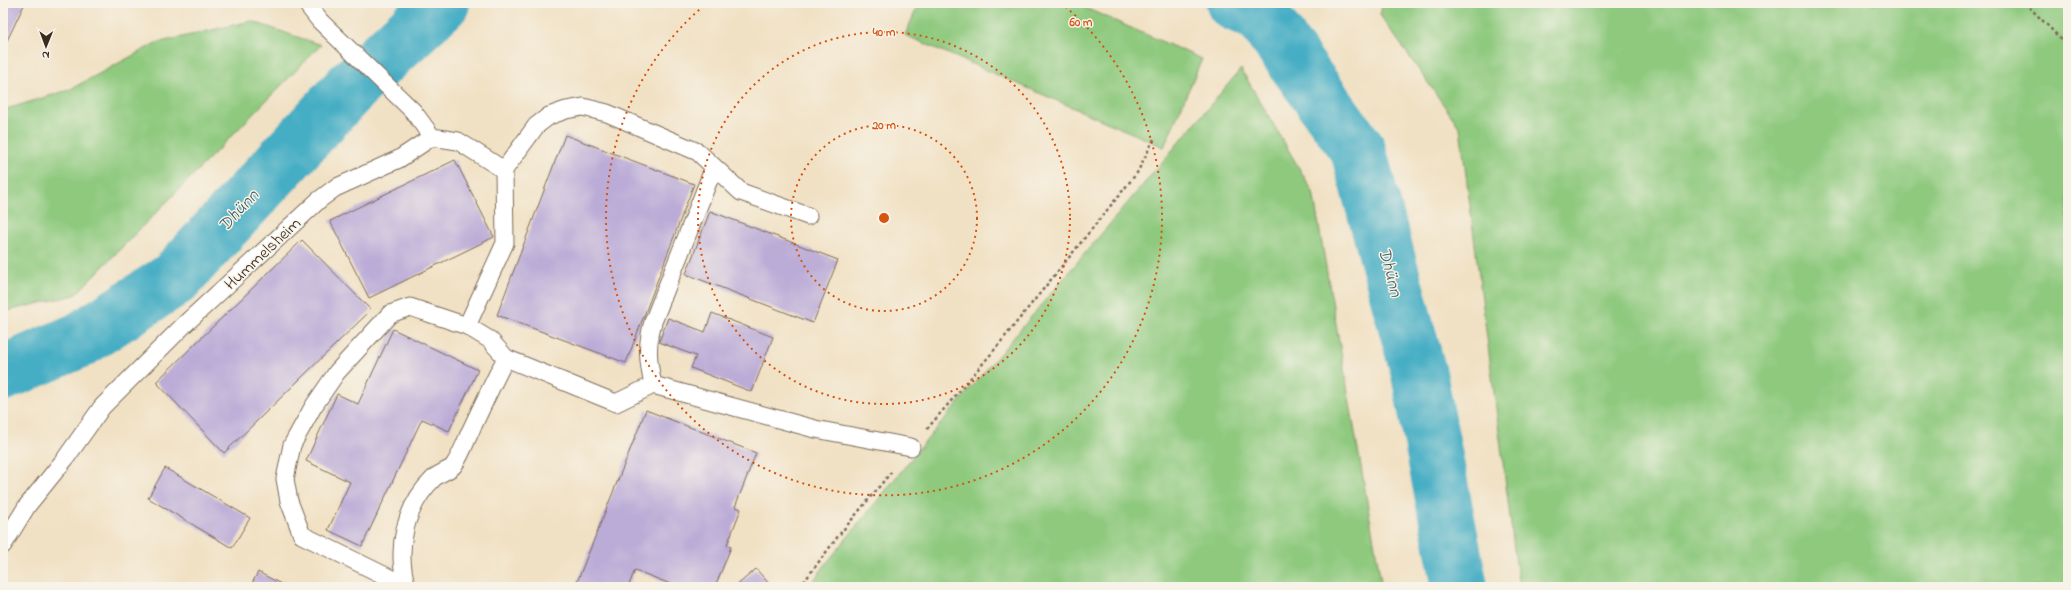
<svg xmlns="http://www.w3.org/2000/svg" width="2071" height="590" font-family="'Indie Flower',sans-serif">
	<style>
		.green { fill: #8ec97e; stroke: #647a4e }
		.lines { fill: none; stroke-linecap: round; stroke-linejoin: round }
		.river { stroke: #45adc4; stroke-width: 56 }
		.building { fill: #bbabd7 }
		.lane-casing { stroke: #7b6a58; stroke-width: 19 }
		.path { stroke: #7b6a58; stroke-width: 2.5; stroke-dasharray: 3 3; stroke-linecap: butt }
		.lane { stroke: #fff; stroke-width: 17 }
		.ring { fill: none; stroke: #d7540e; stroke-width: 2; stroke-dasharray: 2 4 }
		.labels { text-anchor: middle; stroke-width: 3; stroke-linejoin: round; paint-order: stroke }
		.street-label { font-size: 17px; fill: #3b2a1e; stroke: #f7f3e8 }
		.water-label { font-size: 18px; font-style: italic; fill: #3e5858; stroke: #f7f3e8 }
		.centre { fill: #d7540e; stroke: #f7f3e8; stroke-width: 2 }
		.ring-label { font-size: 12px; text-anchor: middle; font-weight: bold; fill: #d7540e; stroke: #f7f3e8; stroke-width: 3; stroke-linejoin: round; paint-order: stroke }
	</style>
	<rect width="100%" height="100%" fill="#f7f3e8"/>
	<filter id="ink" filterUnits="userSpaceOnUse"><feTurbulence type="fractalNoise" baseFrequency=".025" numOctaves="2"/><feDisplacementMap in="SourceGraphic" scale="8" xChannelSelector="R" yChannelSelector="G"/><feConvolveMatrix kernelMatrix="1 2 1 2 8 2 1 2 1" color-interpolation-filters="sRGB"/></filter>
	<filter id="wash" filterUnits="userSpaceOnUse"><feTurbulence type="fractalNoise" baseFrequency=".012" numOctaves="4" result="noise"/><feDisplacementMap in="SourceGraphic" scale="16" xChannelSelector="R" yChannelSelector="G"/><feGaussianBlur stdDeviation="0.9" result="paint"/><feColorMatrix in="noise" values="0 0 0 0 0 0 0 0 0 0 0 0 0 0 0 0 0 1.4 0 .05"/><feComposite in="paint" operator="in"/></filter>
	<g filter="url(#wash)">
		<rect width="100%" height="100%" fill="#f1e1c4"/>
		<!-- green -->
		<path class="green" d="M919 3H1074L1202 59 1164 147 905 35Z
			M1383 3H2068V587H1519L1460 128 1380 15Z
			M251 21 321 45 75 295 3 312V110L69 90 156 43Z
			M1241 69 1313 192 1382 587H809L825 565 920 448Z"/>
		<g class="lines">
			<!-- river -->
			<path class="river" d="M1234 3 1261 15 1358 150 1419 374 1460 587
				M3 373 80 340 174 279 354 84 442 3"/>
		</g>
		<g id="blocks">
			<!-- building -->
			<path class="building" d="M3 3H20L24 5 3 49Z
				M565 135 694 184 626 363 497 315Z
				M455 160 494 237 369 298 330 221Z
				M710 211 838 260 813 323 686 274Z
				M302 240 371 310 224 453 156 382Z
				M712 313 773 337 752 392 691 368 696 356 659 342 668 318 705 332Z
				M393 329 478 370 449 431 422 419 362 546 328 530 350 482 306 461 337 394 358 404Z
				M646 410 756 453 735 507 741 509 727 545 731 547 715 587H678L635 570 628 587H575Z
				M165 468 250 518 232 548 148 498Z
				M756 569 772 587H735Z
				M258 572 287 587H250Z"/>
		</g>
	</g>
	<g filter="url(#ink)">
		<use href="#blocks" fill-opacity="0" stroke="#7b6a58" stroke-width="1"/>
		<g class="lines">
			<defs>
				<path id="lane" d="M306 3 320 21 413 111 432 137
					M432 137 458 141 504 170 505 243 467 326
					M504 170 536 126 549 116 566 110 583 107 607 113 698 152 741 192 808 216
					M506 358 616 403 653 385 815 429 911 447
					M653 385C648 361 646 346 653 322L714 167
					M3 545 27 506 65 459 102 407 185 324 319 200 335 188 399 159 432 137
					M407 587C395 549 405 506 434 478 439 473 451 470 454 465 461 455 465 443 470 432 482 407 493 382 506 358L490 340 467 326 410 307 390 314 337 372 313 407 292 445 285 479 289 501 302 535 408 587"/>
			</defs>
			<!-- lane casing -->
			<use href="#lane" class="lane-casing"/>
			<!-- path -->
			<path class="path" d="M2025 3 2068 46
				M927 429 991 354 1137 173 1154 139
				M800 587 839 535 893 470"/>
			<!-- lane -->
			<use href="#lane" class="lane"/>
		</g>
	</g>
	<!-- distance rings -->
	<g class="ring">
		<circle cx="884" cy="218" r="93"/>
		<circle cx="884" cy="218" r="186"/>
		<path d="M1061 3A278 278 0 1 1 707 3"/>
	</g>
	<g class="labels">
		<!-- street labels -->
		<g class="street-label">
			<text transform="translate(262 253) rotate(-43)" y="6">Hummelsheim</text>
		</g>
		<!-- water labels -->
		<g class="water-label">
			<text transform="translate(238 210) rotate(-47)" y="6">Dhünn</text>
			<text transform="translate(1391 272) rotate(75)" y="6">Dhünn</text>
		</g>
	</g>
	<circle cx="884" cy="218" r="6" class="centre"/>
	<g class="ring-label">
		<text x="1081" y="26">60 m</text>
		<text x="884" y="36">40 m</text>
		<text x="884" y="129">20 m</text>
	</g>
	<!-- margin -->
	<rect width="2071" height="590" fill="none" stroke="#f7f3e8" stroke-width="16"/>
	<!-- north arrow -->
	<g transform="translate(46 46) rotate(181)" stroke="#f7f3e8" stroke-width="3" paint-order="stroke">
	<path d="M0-3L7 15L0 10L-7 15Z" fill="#3b2a1e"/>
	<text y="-6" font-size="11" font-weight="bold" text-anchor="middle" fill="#3b2a1e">N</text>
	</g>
</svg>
